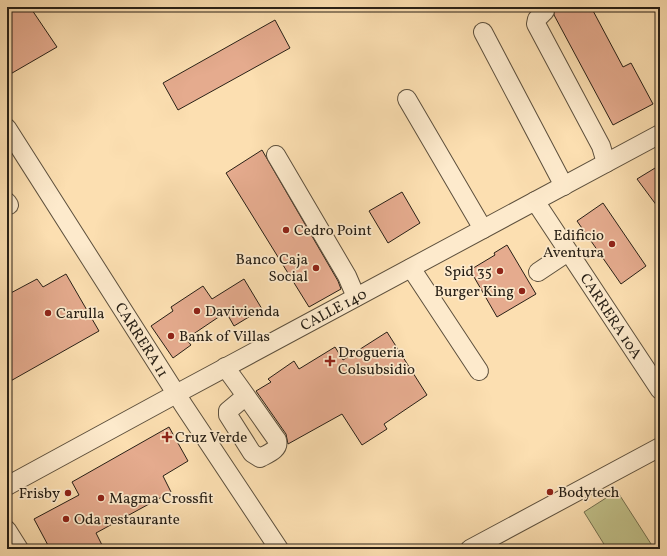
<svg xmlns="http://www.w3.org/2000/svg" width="667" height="556" font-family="Vollkorn,serif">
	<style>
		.green { fill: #c1c18a; stroke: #747050 }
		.building { fill: #e5ab8e; stroke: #282016 }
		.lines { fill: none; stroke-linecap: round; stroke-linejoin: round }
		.minor-casing { stroke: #5d503d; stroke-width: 20 }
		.minor { stroke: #fdeacc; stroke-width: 18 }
		.poi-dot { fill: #8f2418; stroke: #fdeacc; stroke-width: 1.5 }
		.labels { text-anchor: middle; stroke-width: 3.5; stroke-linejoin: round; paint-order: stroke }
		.poi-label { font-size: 15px; fill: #282016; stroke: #fdeacc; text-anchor: start }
		.street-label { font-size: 15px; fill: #282016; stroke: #fdeacc }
	</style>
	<rect width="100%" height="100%" fill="#fcdfb1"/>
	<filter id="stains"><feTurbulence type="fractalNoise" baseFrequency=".005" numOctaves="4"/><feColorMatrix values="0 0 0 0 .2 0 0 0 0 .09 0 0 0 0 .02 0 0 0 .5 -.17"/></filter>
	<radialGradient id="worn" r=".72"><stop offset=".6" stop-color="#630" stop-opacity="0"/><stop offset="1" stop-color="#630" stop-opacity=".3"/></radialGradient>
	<!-- green -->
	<path class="green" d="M617 491 653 547 649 549H607L584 512Z"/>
	<!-- building -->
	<path class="building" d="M12 7H30L57 47 7 76V10Z
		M554 7H591L623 67 631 63 653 104 613 125 554 15Z
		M275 20 290 48 178 110 163 83Z
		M262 150 338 281 341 289 309 307 226 173Z
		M660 165V210L637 179Z
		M402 192 420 223 388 243 369 211Z
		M603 203 646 266 621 284 577 221Z
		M507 245 536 294 497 317 470 270 495 255 494 253Z
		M66 274 99 331 7 383V295L37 279 43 287Z
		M244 279 262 309 234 326 226 312 186 339 191 345 173 358 151 326 173 311 171 307 203 286 212 299Z
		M387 332 427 395 384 424 387 429 362 445 342 414 288 444 286 434 256 391 271 382 268 379 294 361 299 369 335 347 343 360Z
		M169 427 188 461 163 476 171 492 96 533 104 549H50L34 519 79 495 72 482Z"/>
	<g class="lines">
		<defs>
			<g id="minor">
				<path d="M545 11 537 19 536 24 601 146 606 163"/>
				<path d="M483 32 564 186"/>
				<path d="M407 99 483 229"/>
				<path id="s1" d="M7 128 184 406 279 549"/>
				<path d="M276 155 347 276 356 297"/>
				<path id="s2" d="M535 201 660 390"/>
				<path d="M7 202 9 205"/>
				<path d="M411 268 479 371"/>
				<path d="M538 272 568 252"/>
				<path d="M225 367C243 391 260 416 277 440 280 450 267 454 260 458L252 453 228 415V411L246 396"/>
				<path id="s3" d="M7 486 176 394 660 134"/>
				<path d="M7 530 19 549"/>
				<path d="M470 549 660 447"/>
			</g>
		</defs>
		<!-- minor casing -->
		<use href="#minor" class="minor-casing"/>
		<!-- minor -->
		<use href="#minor" class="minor"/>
	</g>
	<!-- markers -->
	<g class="poi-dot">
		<circle cx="286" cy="230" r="4"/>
		<circle cx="612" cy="244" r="4"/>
		<circle cx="316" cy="268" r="4"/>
		<circle cx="500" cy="271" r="4"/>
		<circle cx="522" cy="291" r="4"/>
		<circle cx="197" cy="311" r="4"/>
		<circle cx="48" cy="313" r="4"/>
		<circle cx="171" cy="336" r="4"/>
		<path d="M328 355h4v4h4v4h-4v4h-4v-4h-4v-4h4z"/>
		<path d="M165 431h4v4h4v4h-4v4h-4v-4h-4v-4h4z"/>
		<circle cx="550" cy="492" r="4"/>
		<circle cx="68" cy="493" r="4"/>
		<circle cx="101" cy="498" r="4"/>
		<circle cx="66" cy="519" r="4"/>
	</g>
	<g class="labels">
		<!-- poi labels -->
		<g class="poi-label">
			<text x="294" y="235">Cedro Point</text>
			<text x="604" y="240" text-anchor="end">Edificio<tspan x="604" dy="17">Aventura</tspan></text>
			<text x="308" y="264" text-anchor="end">Banco Caja<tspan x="308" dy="17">Social</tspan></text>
			<text x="492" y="276" text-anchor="end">Spid 35</text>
			<text x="514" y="296" text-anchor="end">Burger King</text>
			<text x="205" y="316">Davivienda</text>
			<text x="56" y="318">Carulla</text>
			<text x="179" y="341">Bank of Villas</text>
			<text x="338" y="357">Drogueria<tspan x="338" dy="17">Colsubsidio</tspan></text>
			<text x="175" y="442">Cruz Verde</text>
			<text x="558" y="497">Bodytech</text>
			<text x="60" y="498" text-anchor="end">Frisby</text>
			<text x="109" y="503">Magma Crossfit</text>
			<text x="74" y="524">Oda restaurante</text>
		</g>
		<!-- street labels -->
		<g class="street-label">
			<text dy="5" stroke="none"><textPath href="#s3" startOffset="371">CALLE 140</textPath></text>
			<text dy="5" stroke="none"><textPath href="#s2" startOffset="138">CARRERA 10A</textPath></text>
			<text dy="5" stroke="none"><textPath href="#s1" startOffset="251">CARRERA 11</textPath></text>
		</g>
	</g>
	<!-- margin -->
	<rect width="667" height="556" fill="none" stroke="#fcdfb1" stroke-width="24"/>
	<rect x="8" y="8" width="651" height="540" fill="none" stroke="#282016" stroke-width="2"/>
	<rect x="12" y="12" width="643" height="532" fill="none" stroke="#282016"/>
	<rect width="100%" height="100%" filter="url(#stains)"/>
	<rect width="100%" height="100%" fill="url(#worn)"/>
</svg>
